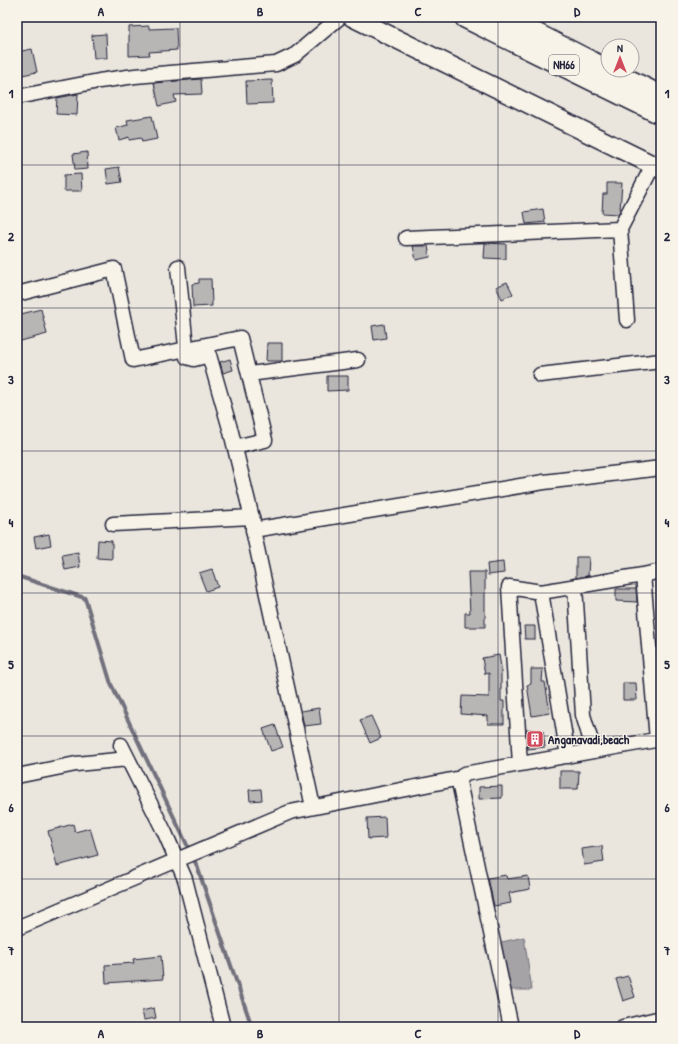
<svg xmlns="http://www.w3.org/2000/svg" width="678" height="1044" font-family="'Patrick Hand',sans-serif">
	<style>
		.water { fill: #a6a3a6; stroke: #716f7b }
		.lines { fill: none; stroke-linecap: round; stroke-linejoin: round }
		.stream { stroke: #716f7b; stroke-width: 4 }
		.building { fill: #b8b6b5; stroke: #22223b }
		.minor-casing { stroke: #22223b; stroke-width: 17 }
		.tertiary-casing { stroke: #22223b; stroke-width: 21 }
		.trunk-casing { stroke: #22223b; stroke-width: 25 }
		.minor { stroke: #f7f3e8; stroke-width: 14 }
		.tertiary { stroke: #f7f3e8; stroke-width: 18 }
		.trunk { stroke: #f7f3e8; stroke-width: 22 }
		.grid { fill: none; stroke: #22223b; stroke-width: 1; stroke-opacity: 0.55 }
		.labels { text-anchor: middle; stroke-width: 3; stroke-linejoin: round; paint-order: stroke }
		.shield { fill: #f7f3e8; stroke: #62616f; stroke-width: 1 }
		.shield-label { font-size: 12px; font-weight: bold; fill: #22223b }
		.poi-label { font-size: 13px; font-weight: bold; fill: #22223b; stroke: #f7f3e8; text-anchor: start }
		.neatline { fill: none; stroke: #22223b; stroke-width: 1.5 }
		.grid-label { font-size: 13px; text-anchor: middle; font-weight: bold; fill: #22223b }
	</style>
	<rect width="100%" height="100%" fill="#eae6de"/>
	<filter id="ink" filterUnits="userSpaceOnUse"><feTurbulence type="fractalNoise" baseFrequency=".025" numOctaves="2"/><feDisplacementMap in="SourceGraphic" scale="8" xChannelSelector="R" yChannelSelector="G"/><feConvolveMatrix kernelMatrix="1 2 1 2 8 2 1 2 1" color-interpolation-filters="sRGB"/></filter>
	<g filter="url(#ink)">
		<!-- water -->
		<path class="water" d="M524 937 532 990H502L484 946Z"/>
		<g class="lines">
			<!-- stream -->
			<path class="stream" d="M17 576 85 598 111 684 197 866 252 1027"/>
		</g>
		<!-- building -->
		<path class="building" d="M149 26V29L176 28 177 50 149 52 150 55 129 56V27Z
			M106 34 107 58H94L92 35Z
			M32 49 37 72 17 76V52Z
			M201 79 202 94 174 95 176 102 159 106 154 83Z
			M272 80 273 103 247 104 246 81Z
			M78 94 77 115 56 114 57 98Z
			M152 116 157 139 142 142 141 138 129 140V137L119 140 116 128 128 125 127 120Z
			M87 152 88 169 75 170 73 154Z
			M119 167 122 182 108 184 106 169Z
			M81 174 82 191H64V175Z
			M607 183H622L620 210 618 214 602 213 603 194H607Z
			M543 209 545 222 526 224 524 212Z
			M485 243 506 244V259L484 258Z
			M413 246H428L430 257 416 260Z
			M199 279H211L212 306 193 307 192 284 199 283Z
			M507 282 513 294 502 299 496 287Z
			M41 309 47 334 17 342V315Z
			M384 324 386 338 374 340 372 326Z
			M267 343H282V361H266Z
			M230 359 233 370 223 373 220 362Z
			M327 376H348V390L327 391Z
			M49 534 51 545 36 548 34 537Z
			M98 540 112 541V559L97 558Z
			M78 552 80 567 65 570 62 555Z
			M576 557H589L588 576 576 578Z
			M503 562 504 573 488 575 487 564Z
			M212 569 218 587 206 591 199 573Z
			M468 572H485V627H465V613H470Z
			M616 589H636L637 602 616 601Z
			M524 626H535V639H525Z
			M499 655 501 667V701H504V724H488V716L461 714 462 696 489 697V673L485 674 482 658Z
			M531 669H543L542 682H545L550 713 532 716 527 685 531 684Z
			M623 683H636L637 700H623Z
			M319 708 321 724 304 726 301 711Z
			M371 716 381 738 370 743 360 720Z
			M275 725 283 747 271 751 263 729Z
			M526 729 543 731 545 747 528 749Z
			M560 771H579L578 789H560Z
			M502 786V798L479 799V787Z
			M261 789 262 800 250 801 249 790Z
			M385 817 386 838 368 839 367 818Z
			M73 824 75 832 90 828 98 855 57 866 48 831Z
			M602 846 604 862 584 865 582 849Z
			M506 875 507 879 528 876 530 889 509 893 511 903 494 906 488 878Z
			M161 956 163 979 106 983 105 965 134 963 133 959Z
			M628 976 635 997 623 1001 616 979Z
			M154 1008 156 1018 144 1020 142 1011Z"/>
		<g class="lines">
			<defs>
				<path id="minor" d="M17 97 99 81 135 76 276 64 295 55 340 17
					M620 229 653 165
					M406 238 620 229 627 320
					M178 267 187 357 194 359 209 355 231 432 253 522V530L544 482 661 468
					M17 294 114 269 133 360 240 338 265 440 235 447
					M249 374 358 360
					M540 375 661 361
					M113 524 252 517
					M253 530 313 807
					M643 575 661 571
					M575 586 583 715 594 751
					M541 592 568 756
					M121 745 165 833 185 879 223 1027
					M520 764 509 587 541 592 643 575 657 740
					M17 776 76 764 128 759
					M17 928 290 812 461 778
					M511 1027 459 782 464 774 661 739
					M623 1027 661 1018"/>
				<path id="tertiary" d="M352 17 661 169
					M506 17 608 69
					M611 70 661 95"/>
				<path id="trunk" d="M466 17 661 113"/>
			</defs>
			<!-- minor casing -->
			<use href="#minor" class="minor-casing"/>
			<!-- tertiary casing -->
			<use href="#tertiary" class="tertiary-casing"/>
			<!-- trunk casing -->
			<use href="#trunk" class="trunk-casing"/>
			<!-- minor -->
			<use href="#minor" class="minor"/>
			<!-- tertiary -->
			<use href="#tertiary" class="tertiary"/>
			<!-- trunk -->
			<use href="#trunk" class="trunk"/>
		</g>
	</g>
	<!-- grid -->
	<path class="grid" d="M180 17V1027M339 17V1027M498 17V1027M17 165H661M17 308H661M17 451H661M17 593H661M17 736H661M17 879H661"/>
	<!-- icons -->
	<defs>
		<symbol id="building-square" viewBox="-11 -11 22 22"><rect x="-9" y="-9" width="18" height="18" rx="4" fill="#d1495b" stroke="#f7f3e8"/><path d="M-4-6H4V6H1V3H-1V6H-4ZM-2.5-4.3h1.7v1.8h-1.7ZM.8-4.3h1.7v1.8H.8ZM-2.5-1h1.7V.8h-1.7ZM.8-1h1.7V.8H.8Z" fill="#fff"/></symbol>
	</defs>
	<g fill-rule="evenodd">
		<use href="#building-square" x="525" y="729" width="20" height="20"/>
	</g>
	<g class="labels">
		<!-- shield labels -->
		<rect class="shield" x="549" y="55" width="30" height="20" rx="3"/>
		<g class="shield-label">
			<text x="564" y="69">NH66</text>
		</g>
		<!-- poi labels -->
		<g class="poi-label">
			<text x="548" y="744">Anganavadi,beach</text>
		</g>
	</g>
	<!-- margin -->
	<rect width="678" height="1044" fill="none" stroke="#f7f3e8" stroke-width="44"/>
	<!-- north arrow -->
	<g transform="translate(620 58)"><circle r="19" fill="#f7f3e8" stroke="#a29fa3"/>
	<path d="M0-3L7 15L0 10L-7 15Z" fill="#d1495b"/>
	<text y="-6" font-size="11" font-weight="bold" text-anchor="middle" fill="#22223b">N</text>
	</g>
	<rect x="22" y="22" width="634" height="1000" class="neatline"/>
	<g class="grid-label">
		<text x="101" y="16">A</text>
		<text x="260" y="16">B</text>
		<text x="418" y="16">C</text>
		<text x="577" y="16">D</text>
		<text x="11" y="98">1</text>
		<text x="667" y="98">1</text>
		<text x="11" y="241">2</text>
		<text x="667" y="241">2</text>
		<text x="11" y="384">3</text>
		<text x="667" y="384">3</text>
		<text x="11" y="527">4</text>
		<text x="667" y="527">4</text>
		<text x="11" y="669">5</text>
		<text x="667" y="669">5</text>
		<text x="11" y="812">6</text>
		<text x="667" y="812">6</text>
		<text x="11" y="955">7</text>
		<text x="667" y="955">7</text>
		<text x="101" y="1038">A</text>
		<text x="260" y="1038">B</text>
		<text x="418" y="1038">C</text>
		<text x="577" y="1038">D</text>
	</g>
</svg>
